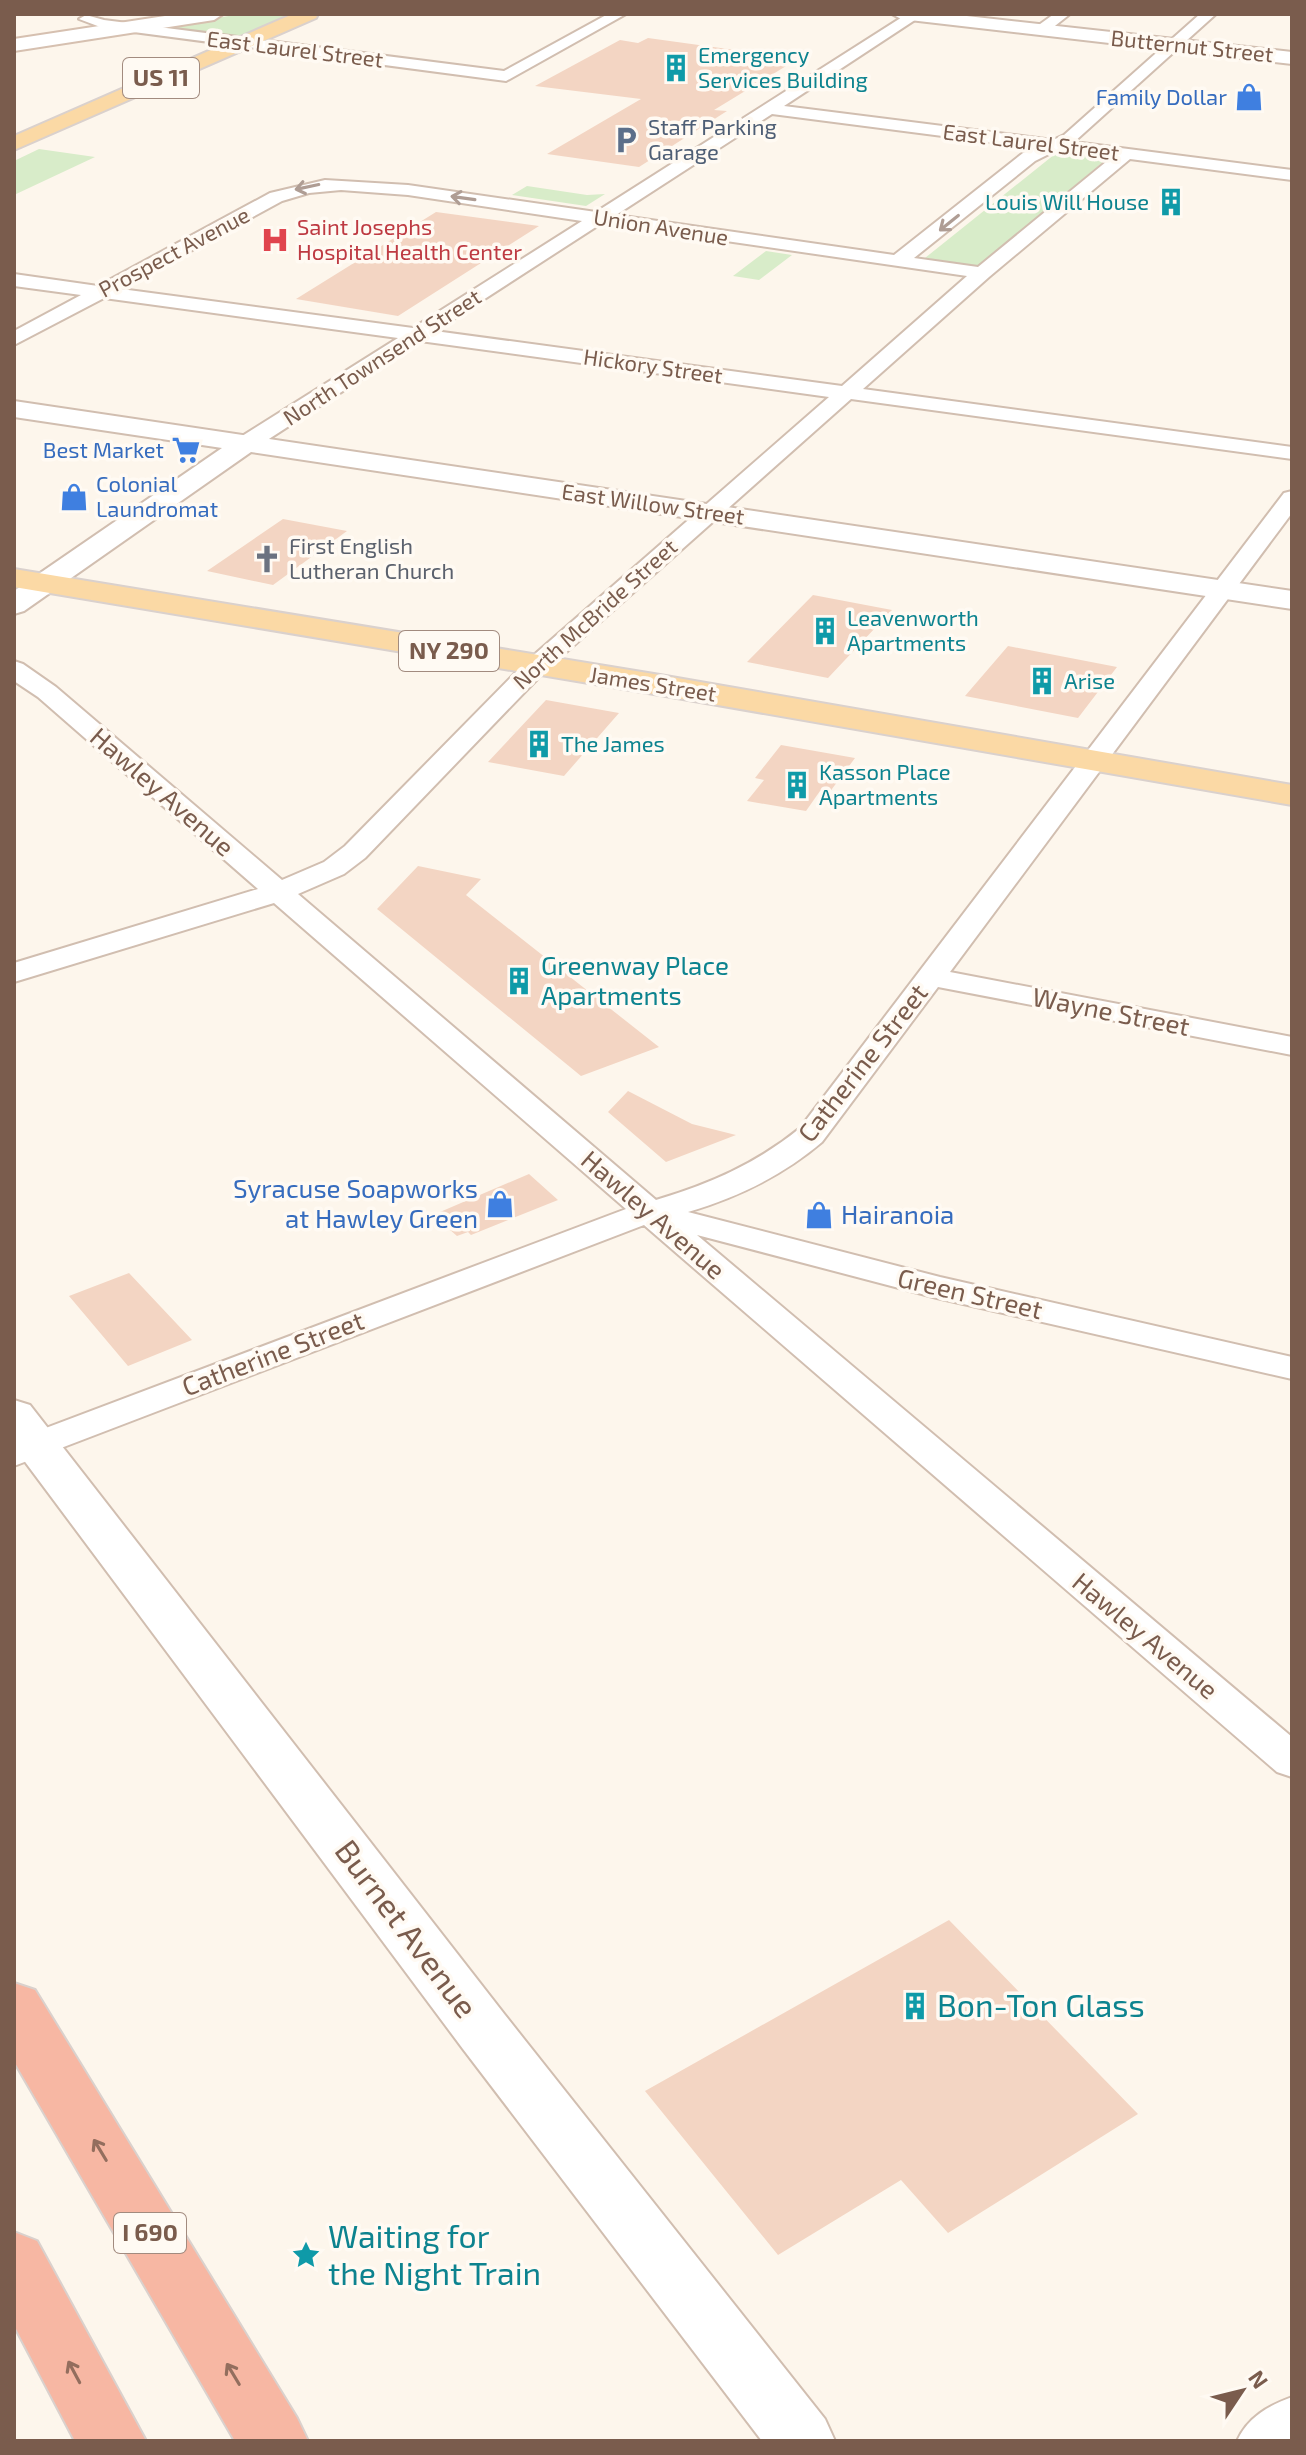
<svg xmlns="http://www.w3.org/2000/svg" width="1306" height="2455" font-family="'Exo 2',sans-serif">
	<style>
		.green { fill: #d8ecc9 }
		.building { fill: #f3d5c3 }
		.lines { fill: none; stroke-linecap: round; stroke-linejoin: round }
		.minor-casing { stroke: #d1beb0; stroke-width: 4 }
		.tertiary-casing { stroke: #d1beb0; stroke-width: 4 }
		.secondary-casing { stroke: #d6c0b0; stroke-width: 4 }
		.primary-casing { stroke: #dad1cd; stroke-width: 4 }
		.motorway-casing { stroke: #dad1cd; stroke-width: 4 }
		.minor { fill: #fff; fill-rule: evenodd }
		.tertiary { fill: #fff; fill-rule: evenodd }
		.secondary { fill: #fff; fill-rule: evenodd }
		.primary { fill: #fbd9a5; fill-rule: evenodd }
		.motorway { fill: #f7b7a3; fill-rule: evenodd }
		.oneway { stroke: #af9d94 }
		.oneway2 { stroke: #936e5e }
		.labels { text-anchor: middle; stroke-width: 7; stroke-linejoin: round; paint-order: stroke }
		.far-street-label { font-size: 22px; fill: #7a5c4d; stroke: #fffaf3 }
		.far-culture-label { font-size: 22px; fill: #0d838f; stroke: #fffaf3; text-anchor: start }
		.far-shop-label { font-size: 22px; fill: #366cbe; stroke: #fffaf3; text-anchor: end }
		.far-service-label { font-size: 22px; fill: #4e5e75; stroke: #fffaf3; text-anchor: start }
		.far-health-label { font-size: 22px; fill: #be3a42; stroke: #fffaf3; text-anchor: start }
		.far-worship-label { font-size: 22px; fill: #5b616d; stroke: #fffaf3; text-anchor: start }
		.shield { fill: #fffaf3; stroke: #a28b7f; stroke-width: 2 }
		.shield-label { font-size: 24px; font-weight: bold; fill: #7a5c4d }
		.street-label { font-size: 26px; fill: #7a5c4d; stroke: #fffaf3 }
		.culture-label { font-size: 26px; fill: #0d838f; stroke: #fffaf3; text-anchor: start }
		.shop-label { font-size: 26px; fill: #366cbe; stroke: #fffaf3; text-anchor: end }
		.near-street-label { font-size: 32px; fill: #7a5c4d; stroke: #fffaf3 }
		.near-culture-label { font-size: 32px; fill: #0d838f; stroke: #fffaf3; text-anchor: start }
	</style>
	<rect width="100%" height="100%" fill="#fdf6ec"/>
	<!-- green -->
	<path class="green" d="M241 14H289L240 37 166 26Z
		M39 149 95 157 14 195V161Z
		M1060 150 1110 156 979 266 925 258Z
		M527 186 587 195 605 194 586 206 512 195Z
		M766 251 792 255 759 280 733 276Z"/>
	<!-- building -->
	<path class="building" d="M648 38 786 57 780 61 791 63 714 110 727 111 639 167 547 154 641 99 535 86 620 40 638 43Z
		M436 212 539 226 398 316 296 299Z
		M283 519 347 531 273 585 207 571Z
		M813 595 892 610 828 678 747 662Z
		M1008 646 1117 667 1078 718 965 696Z
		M546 700 619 713 564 776 488 762Z
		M781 745 855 758 829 793 820 791 806 811 747 801 764 780 755 778Z
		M418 866 481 879 466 895 659 1047 581 1076 377 909Z
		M628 1091 692 1124 736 1135 666 1162 608 1112Z
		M529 1174 558 1200 471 1235 468 1232 457 1236 433 1215Z
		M129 1273 192 1340 128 1366 69 1296Z
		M949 1920 1138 2114 948 2233 901 2180 778 2255 645 2091Z"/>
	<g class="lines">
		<defs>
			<path id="minor" d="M608 14H626L506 81 103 28 79 19 86 15 104 20 504 71Z
				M907 14H924L784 106 1053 140 1064 135 1200 14H1216L1074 142 1292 170V180L1130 159 989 277 863 389 1292 447V459L851 399 545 671 365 858 344 874 298 894 656 1200C709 1184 756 1164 800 1128L1284 493 1292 491V513L950 972 1292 1037V1055L938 987 822 1142C782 1176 738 1197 688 1212L940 1277 1292 1357V1379L937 1298 697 1235 1292 1737V1777L1277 1772 644 1225 14 1466V1440L626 1209 274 903 14 982V963L258 889 38 697 14 681V661L23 664 56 687 282 880 324 862 345 846 527 661 829 397 420 341 255 448 247 449 236 443 239 438 398 338 104 298 14 345V331L81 295 14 286V274L98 286 270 193 325 180 408 185 596 212ZM772 114 1036 148 1023 153 894 255 616 215ZM1057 150 1112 157 978 267 914 258 1035 161ZM341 190 408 195 582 221 413 328 121 289 282 201 309 193ZM602 223 967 276 842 386 435 331Z
				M1054 14H1070L1046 33H1036V27Z
				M1292 2397V2441H1237C1248 2417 1268 2406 1292 2397Z"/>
			<path id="tertiary" d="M892 14H949L1292 52V64L901 19Z
				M14 401 1292 591V609L251 452 24 611 14 614V591L222 448 14 417Z
				M14 1400 30 1405 505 2015 825 2419 835 2441H762L463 2049 14 1447Z"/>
			<path id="secondary" d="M178 14H223L214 20 14 51V39Z"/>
			<path id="primary" d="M293 14H318L316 18 14 150V136Z
				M14 569 660 675 1292 785V805L660 695 14 587Z"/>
			<path id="motorway" d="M14 1983 35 1990 297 2418 308 2441H235L14 2061Z
				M14 2232 37 2241 146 2441H75L14 2325Z"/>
		</defs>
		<!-- minor casing -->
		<use href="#minor" class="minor-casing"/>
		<!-- tertiary casing -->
		<use href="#tertiary" class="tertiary-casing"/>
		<!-- secondary casing -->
		<use href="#secondary" class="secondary-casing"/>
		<!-- primary casing -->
		<use href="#primary" class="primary-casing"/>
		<!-- motorway casing -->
		<use href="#motorway" class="motorway-casing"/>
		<!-- minor -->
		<use href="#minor" class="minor"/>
		<!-- tertiary -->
		<use href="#tertiary" class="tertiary"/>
		<!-- secondary -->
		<use href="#secondary" class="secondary"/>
		<!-- primary -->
		<use href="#primary" class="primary"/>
		<!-- motorway -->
		<use href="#motorway" class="motorway"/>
	</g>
	<!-- one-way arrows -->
	<defs><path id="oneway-shaft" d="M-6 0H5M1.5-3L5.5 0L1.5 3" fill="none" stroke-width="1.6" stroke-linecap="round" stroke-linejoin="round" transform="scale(2)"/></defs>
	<g class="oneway">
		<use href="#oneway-shaft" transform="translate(307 187) rotate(168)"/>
		<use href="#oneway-shaft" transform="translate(463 198) rotate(-172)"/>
		<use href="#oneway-shaft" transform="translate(949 223) rotate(141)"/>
	</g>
	<g class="oneway2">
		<use href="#oneway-shaft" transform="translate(100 2150) rotate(-121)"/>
		<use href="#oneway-shaft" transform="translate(74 2372) rotate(-118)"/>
		<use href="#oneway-shaft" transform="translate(233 2374) rotate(-121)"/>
	</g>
	<!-- icons -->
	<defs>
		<symbol id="building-bare" viewBox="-9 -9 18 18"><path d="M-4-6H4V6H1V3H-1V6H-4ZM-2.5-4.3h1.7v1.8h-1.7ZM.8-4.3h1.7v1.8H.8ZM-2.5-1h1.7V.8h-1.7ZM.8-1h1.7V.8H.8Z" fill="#0f9aa8" stroke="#fffaf3" stroke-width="2.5" paint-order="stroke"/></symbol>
		<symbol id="shop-bare" viewBox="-9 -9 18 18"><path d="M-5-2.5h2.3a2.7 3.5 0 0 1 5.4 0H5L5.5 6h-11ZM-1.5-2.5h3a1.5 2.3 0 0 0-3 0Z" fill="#3f7fe0" stroke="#fffaf3" stroke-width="2.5" paint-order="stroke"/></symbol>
		<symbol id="parking-bare" viewBox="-9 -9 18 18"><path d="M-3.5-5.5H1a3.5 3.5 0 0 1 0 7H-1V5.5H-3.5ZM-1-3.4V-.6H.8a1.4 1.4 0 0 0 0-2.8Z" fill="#5c6f8a" stroke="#fffaf3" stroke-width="2.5" paint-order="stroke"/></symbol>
		<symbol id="hospital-bare" viewBox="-9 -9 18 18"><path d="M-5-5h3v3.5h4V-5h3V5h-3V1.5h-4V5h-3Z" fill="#e0444e" stroke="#fffaf3" stroke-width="2.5" paint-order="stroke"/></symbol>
		<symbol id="supermarket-bare" viewBox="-9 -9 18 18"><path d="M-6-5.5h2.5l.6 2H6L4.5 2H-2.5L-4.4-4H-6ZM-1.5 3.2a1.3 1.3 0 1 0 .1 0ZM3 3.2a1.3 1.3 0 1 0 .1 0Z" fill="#3f7fe0" stroke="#fffaf3" stroke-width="2.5" paint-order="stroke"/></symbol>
		<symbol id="church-bare" viewBox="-9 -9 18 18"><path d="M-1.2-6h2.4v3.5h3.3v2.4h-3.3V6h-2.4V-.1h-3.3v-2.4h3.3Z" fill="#6b7280" stroke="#fffaf3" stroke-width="2.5" paint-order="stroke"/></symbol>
		<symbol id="sight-bare" viewBox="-9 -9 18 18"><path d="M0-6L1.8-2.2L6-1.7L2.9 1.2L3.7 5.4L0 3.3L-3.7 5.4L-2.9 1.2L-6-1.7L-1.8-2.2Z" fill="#0f9aa8" stroke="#fffaf3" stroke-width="2.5" paint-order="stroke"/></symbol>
	</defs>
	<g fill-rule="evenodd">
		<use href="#building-bare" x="656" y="48" width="40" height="40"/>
		<use href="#shop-bare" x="1229" y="77" width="40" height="40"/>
		<use href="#parking-bare" x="606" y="120" width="40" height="40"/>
		<use href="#building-bare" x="1151" y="182" width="40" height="40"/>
		<use href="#hospital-bare" x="255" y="220" width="40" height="40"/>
		<use href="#supermarket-bare" x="166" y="430" width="40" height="40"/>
		<use href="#shop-bare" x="54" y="477" width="40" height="40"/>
		<use href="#church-bare" x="247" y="539" width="40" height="40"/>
		<use href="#building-bare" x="805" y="611" width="40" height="40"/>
		<use href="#building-bare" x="1022" y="661" width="40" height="40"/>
		<use href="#building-bare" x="519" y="724" width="40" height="40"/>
		<use href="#building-bare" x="777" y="765" width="40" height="40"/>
		<use href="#building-bare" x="499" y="961" width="40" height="40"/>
		<use href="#shop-bare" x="480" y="1184" width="40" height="40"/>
		<use href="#shop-bare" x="799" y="1195" width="40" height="40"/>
		<use href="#building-bare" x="895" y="1986" width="40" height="40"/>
		<use href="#sight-bare" x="286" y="2235" width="40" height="40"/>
	</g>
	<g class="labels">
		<!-- far-street labels -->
		<g class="far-street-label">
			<text transform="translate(1192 46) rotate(6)" y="8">Butternut Street</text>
			<text transform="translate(295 49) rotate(7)" y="8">East Laurel Street</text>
			<text transform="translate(1031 142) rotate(7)" y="8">East Laurel Street</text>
			<text transform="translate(661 227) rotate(9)" y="8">Union Avenue</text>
			<text transform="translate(174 252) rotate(-28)" y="8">Prospect Avenue</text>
			<text transform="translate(382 357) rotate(-33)" y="8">North Townsend Street</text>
			<text transform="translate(653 366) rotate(8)" y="8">Hickory Street</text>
			<text transform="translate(653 504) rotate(8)" y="8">East Willow Street</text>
			<text transform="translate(595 614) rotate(-42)" y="8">North McBride Street</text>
			<text transform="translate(653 684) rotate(9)" y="8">James Street</text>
		</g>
		<!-- far-culture labels -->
		<g class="far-culture-label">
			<text x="698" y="63">Emergency<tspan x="698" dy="25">Services Building</tspan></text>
			<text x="1149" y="210" text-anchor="end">Louis Will House</text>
			<text x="847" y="626">Leavenworth<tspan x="847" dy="25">Apartments</tspan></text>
			<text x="1064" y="689">Arise</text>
			<text x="561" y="752">The James</text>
			<text x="819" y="780">Kasson Place<tspan x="819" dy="25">Apartments</tspan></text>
		</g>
		<!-- far-shop labels -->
		<g class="far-shop-label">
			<text x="1227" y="105">Family Dollar</text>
			<text x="164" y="458">Best Market</text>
			<text x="96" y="492" text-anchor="start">Colonial<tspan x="96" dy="25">Laundromat</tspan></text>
		</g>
		<!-- far-service labels -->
		<g class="far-service-label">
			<text x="648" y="135">Staff Parking<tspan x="648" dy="25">Garage</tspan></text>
		</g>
		<!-- far-health labels -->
		<g class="far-health-label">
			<text x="297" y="235">Saint Josephs<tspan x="297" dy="25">Hospital Health Center</tspan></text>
		</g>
		<!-- far-worship labels -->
		<g class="far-worship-label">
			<text x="289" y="554">First English<tspan x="289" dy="25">Lutheran Church</tspan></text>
		</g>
		<!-- shield labels -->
		<g class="shield">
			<rect x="123" y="58" width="76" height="40" rx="6"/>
			<rect x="399" y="631" width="100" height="40" rx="6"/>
			<rect x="114" y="2213" width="72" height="40" rx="6"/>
		</g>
		<g class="shield-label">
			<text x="161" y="86">US 11</text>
			<text x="449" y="659">NY 290</text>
			<text x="150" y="2241">I 690</text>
		</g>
		<!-- street labels -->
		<g class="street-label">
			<text transform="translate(162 792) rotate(41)" y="9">Hawley Avenue</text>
			<text transform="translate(1111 1012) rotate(11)" y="9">Wayne Street</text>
			<text transform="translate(863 1063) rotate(-52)" y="9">Catherine Street</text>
			<text transform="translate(653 1215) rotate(41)" y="9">Hawley Avenue</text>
			<text transform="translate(970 1294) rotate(13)" y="9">Green Street</text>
			<text transform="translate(273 1354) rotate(-21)" y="9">Catherine Street</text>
			<text transform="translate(1145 1636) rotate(40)" y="9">Hawley Avenue</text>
		</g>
		<!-- culture labels -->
		<g class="culture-label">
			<text x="541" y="975">Greenway Place<tspan x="541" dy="30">Apartments</tspan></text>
		</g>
		<!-- shop labels -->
		<g class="shop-label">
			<text x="478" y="1198">Syracuse Soapworks<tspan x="478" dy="30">at Hawley Green</tspan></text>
			<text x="841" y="1224" text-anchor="start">Hairanoia</text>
		</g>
		<!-- near-street labels -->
		<g class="near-street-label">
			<text transform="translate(406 1929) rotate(53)" y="11">Burnet Avenue</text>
		</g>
		<!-- near-culture labels -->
		<g class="near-culture-label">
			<text x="937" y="2017">Bon-Ton Glass</text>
			<text x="328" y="2248">Waiting for<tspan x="328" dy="37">the Night Train</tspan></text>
		</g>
	</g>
	<!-- border -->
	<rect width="1306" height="2455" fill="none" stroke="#7a5c4d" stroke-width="32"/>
	<!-- north arrow -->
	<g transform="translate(1242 2391) rotate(55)" stroke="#fffaf3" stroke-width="6" paint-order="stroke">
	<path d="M0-6L14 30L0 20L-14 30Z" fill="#7a5c4d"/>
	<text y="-12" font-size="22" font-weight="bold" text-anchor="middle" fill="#7a5c4d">N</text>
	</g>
</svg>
